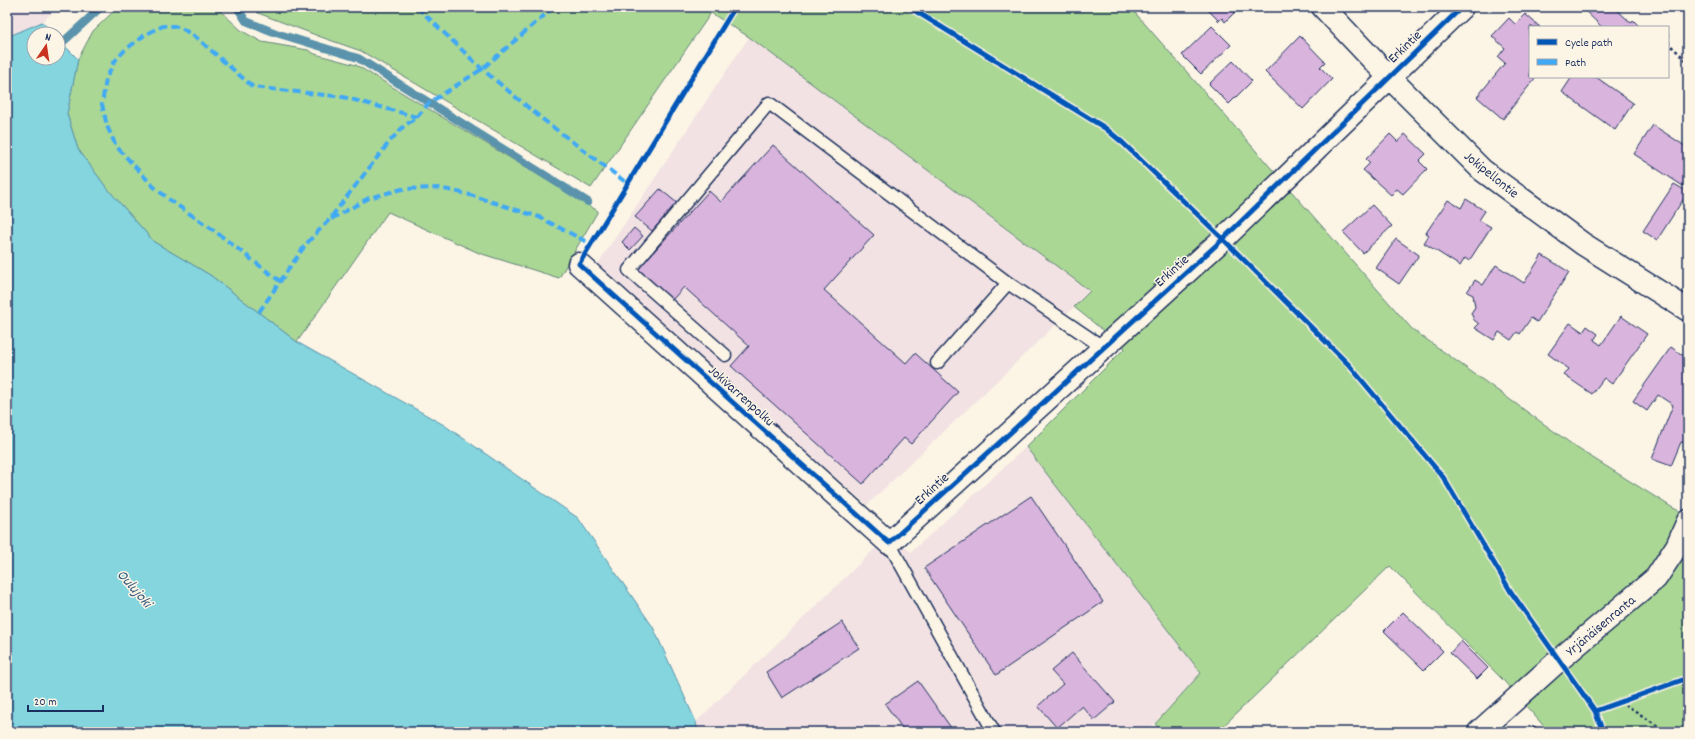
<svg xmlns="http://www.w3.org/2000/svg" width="1695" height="739" font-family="Dekko,sans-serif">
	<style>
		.built { fill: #f2e2e3 }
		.green { fill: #abd795; stroke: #63837a }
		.water { fill: #84d5de; stroke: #5a93ab }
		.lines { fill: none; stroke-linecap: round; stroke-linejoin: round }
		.stream { stroke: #5a93ab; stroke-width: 8 }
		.building { fill: #d9b4dd; stroke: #1b2f5e }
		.lane-casing { stroke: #1b2f5e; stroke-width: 15 }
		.street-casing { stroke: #1b2f5e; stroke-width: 25 }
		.path { stroke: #1b2f5e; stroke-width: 2.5; stroke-dasharray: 3 3; stroke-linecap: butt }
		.lane { stroke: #fcf5e5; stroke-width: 12 }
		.street { stroke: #fcf5e5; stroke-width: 22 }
		.quiet { stroke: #3fa9f5; stroke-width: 4; stroke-dasharray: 8 4; stroke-linecap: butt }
		.cycleway-casing { stroke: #fcf5e5; stroke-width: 8 }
		.cycleway { stroke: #0057b8; stroke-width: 5 }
		.labels { text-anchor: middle; stroke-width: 3; stroke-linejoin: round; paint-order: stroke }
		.street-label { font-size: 14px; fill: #1b2f5e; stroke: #fcf5e5 }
		.water-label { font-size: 15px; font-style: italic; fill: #35587e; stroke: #fcf5e5 }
	</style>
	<rect width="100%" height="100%" fill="#fcf5e5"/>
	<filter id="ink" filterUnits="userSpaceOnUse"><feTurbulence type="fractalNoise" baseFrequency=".025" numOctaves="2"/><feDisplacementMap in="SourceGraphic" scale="8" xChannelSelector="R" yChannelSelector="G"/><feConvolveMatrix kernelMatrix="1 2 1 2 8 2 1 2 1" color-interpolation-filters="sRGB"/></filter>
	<g filter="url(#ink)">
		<!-- built -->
		<path class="built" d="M7 7H59L42 22 7 37Z
			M749 37 1091 291 867 505 595 268Z
			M1026 447 1201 673 1146 732H698L696 722 890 534 911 552Z"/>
		<!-- green -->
		<path class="green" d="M118 7H216L242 31 262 42 308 50 315 54 356 65 598 211 559 278 479 253 388 212 297 342 210 275 154 242 106 187 78 149 67 114 78 59 93 31Z
			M253 7H1130L1412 329 1580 450 1673 508 1688 515V732H1549L1503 680 1390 566 1217 732H1163L1155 724 1201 673 1026 447 1125 348 1074 307 1090 291 749 37 711 13 591 188 361 51 321 37 258 13Z"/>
		<!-- water -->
		<path class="water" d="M42 22 54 34H34V58H58V39L78 59 67 114 78 149 106 187 154 242 210 275 297 342 444 425 578 518 653 627 696 722 698 732H7V37Z"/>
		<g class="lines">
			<!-- stream -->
			<path class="stream" d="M237 7 246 21 276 33 358 58 588 202
				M62 43 101 7"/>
		</g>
		<!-- building -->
		<path class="building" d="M1205 7H1240L1225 22 1222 18 1219 21Z
			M1581 7H1614L1631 23 1633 20 1640 27H1602Z
			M1525 14 1540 27H1530V77H1536L1503 119 1477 97 1505 63 1498 57 1505 48 1492 36 1509 18 1515 24Z
			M1212 26 1231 45 1201 74 1182 55Z
			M1300 36 1325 62 1320 67 1332 79 1303 109 1265 72Z
			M1233 61 1252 81 1229 104 1209 84Z
			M1572 77H1596L1633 103 1615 130 1562 92Z
			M1653 125 1688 148V178L1683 186 1634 154Z
			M1390 134 1398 142 1405 134 1426 154 1419 161 1427 169 1403 194 1397 189 1391 195 1363 170 1370 163 1366 159Z
			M773 145 874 235 824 290 906 363 915 353 958 392 911 444 904 438 863 484 731 366 749 346 684 287 672 300 638 269 709 191 721 202Z
			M1674 184 1688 192 1657 240 1643 231Z
			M660 189 677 203 652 231 635 217Z
			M1466 199 1485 211 1479 220 1491 227 1469 261 1465 258 1460 266 1424 243 1429 235 1426 233 1448 200 1461 208Z
			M1372 205 1392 226 1363 253 1343 232Z
			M634 228 643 236 630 250 622 242Z
			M1396 239 1419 255 1399 284 1376 268Z
			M1542 255 1569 272 1537 322 1531 318 1520 334 1517 332 1511 340 1499 332 1494 340 1475 328 1479 324 1474 320 1471 313 1475 307 1473 295 1467 292 1475 280 1483 285 1496 265 1524 283Z
			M1621 316 1647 334 1612 384 1604 378 1592 394 1564 375 1569 369 1548 354 1570 323 1583 332 1587 326 1598 334 1594 340 1601 345Z
			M1671 347 1688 359V439L1686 443 1681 442 1671 466 1652 459 1673 405 1658 395 1647 411 1633 401Z
			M1031 496 1103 602 996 675 924 568Z
			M1403 612 1443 651 1424 670 1384 631Z
			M842 622 859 648 782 698 766 672Z
			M1461 641 1488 668 1477 679 1450 653Z
			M1072 653 1115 702 1094 720 1082 706 1057 728 1038 706 1063 684 1051 671Z
			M918 681 954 732H905L885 704Z
			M1535 726 1540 732H1529Z"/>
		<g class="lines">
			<defs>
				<path id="lane" d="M725 355 629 270 769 103 1008 283 1104 348
					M937 363 1008 283
					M889 543 994 732"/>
				<path id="street" d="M1323 7 1389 77 1482 170 1583 244 1688 310
					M579 264 889 543 1223 239 1462 7
					M1479 732 1559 660 1656 578 1677 546 1688 521"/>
			</defs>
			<!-- lane casing -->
			<use href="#lane" class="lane-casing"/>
			<!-- street casing -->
			<use href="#street" class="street-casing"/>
			<!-- path -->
			<path class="path" d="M1668 35 1669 44 1688 62
				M1620 701 1667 732"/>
			<!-- lane -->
			<use href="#lane" class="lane"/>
			<!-- street -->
			<use href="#street" class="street"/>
			<!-- quiet -->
			<path class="quiet" d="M417 7 482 69 541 118 628 184
				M331 219 369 198 402 189 439 188 467 194 539 217 591 244
				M281 282 212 229 171 201 153 186 116 146 107 126 102 104 106 79 114 62 125 50 146 34 163 26H174L183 29 197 38 253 87 343 97 417 117
				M259 312 306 244 328 221 390 141 404 126 417 117 429 103 482 69 554 7"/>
			<defs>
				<path id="cycleway" d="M735 7 579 264 889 543 1223 239 1462 7
					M909 7 1105 128 1123 143 1223 239 1349 365 1443 477 1511 592 1595 711 1603 732
					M1595 711 1688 678"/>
			</defs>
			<!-- cycleway casing -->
			<use href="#cycleway" class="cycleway-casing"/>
			<!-- cycleway -->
			<use href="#cycleway" class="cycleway"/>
		</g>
	</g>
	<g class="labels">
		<!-- street labels -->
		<g class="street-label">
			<text transform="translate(1404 46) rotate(-44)" y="5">Erkintie</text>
			<text transform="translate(1492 174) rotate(39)" y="5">Jokipellontie</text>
			<text transform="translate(1171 270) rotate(-42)" y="5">Erkintie</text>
			<text transform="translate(742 395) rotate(42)" y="5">Jokivarrenpolku</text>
			<text transform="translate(931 488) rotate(-42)" y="5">Erkintie</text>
			<text transform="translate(1600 625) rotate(-40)" y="5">Yrjänäisenranta</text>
		</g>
		<!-- water labels -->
		<g class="water-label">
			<text transform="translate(135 588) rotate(49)" y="5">Oulujoki</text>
		</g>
	</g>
	<!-- margin -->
	<rect width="1695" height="739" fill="none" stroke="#fcf5e5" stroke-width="24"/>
	<rect x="12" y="12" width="1671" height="715" fill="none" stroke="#1b2f5e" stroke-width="1.5" filter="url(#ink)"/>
	<!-- legend -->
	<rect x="1529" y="26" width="140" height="52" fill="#fcf5e5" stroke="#a2a6af"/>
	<rect x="1537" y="39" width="20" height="6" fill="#0057b8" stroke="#a2a6af"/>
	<text x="1565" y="46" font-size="12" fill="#1b2f5e">Cycle path</text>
	<rect x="1537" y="59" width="20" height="6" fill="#3fa9f5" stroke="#a2a6af"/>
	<text x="1565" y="66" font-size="12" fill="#1b2f5e">Path</text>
	<!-- north arrow -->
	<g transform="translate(46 46) rotate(13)"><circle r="19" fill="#fcf5e5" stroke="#a2a6af"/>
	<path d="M0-3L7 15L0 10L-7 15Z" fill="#c8321e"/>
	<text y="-6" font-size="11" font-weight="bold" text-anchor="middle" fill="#1b2f5e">N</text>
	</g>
	<!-- scale -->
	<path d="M28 705v6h75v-6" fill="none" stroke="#1b2f5e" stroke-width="2"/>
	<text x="34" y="705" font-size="12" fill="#1b2f5e" stroke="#fcf5e5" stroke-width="3" paint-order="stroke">20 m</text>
</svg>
